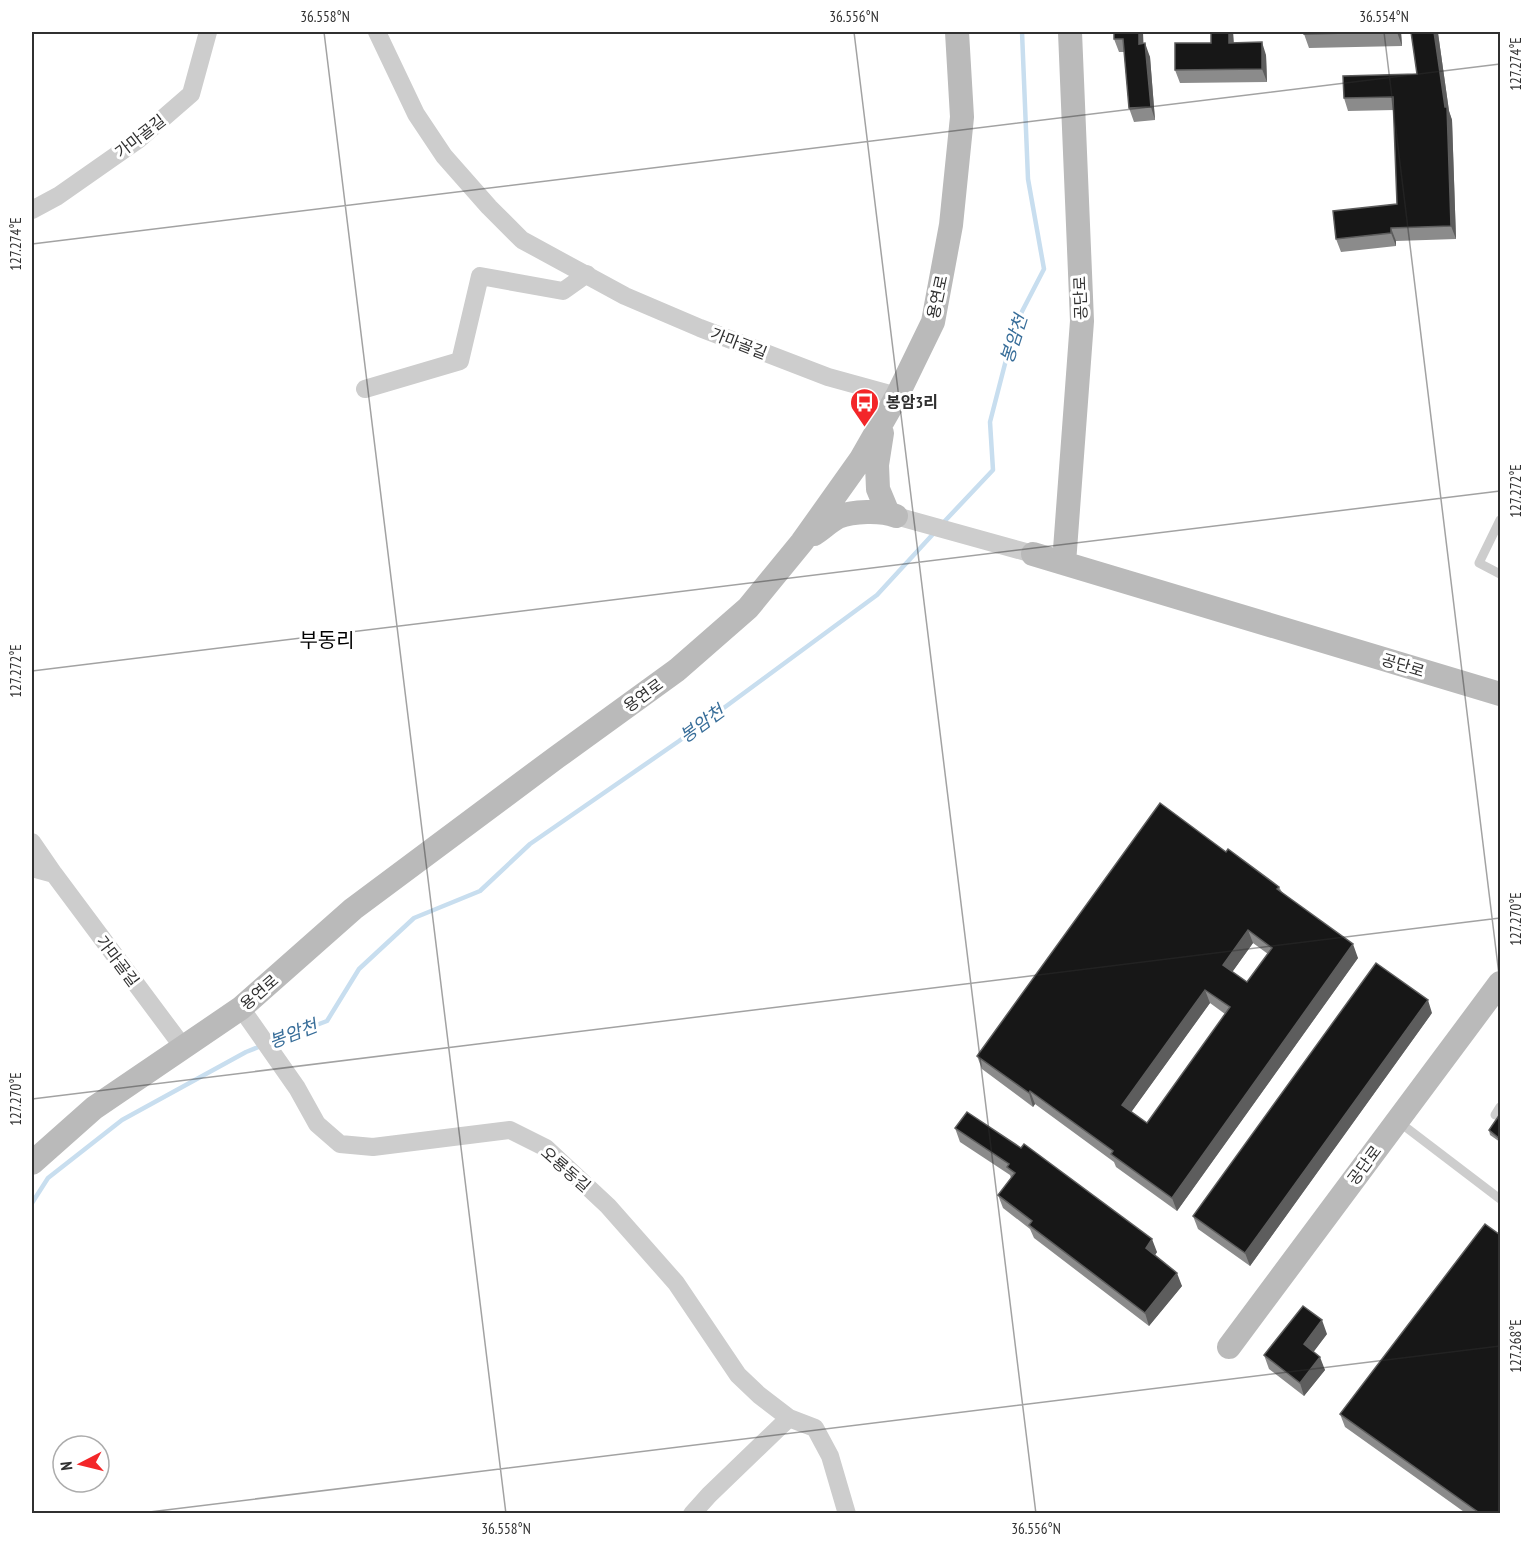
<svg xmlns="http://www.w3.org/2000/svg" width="1532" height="1545" font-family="'PT Sans Narrow','Noto Sans KR',sans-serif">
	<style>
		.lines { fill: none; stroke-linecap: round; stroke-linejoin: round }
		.stream { stroke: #c8deef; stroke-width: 4.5 }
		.lane { stroke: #cdcdcd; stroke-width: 9 }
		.street { stroke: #cdcdcd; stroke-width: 18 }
		.secondary { stroke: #bababa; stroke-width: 24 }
		.wall { fill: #8b8b8b; fill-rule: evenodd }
		.shaded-wall { fill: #5d5d5d }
		.building { fill: #171717; stroke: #5d5d5d; stroke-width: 1.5; fill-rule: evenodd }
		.ticks { fill: none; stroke: #303030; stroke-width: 1.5; stroke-opacity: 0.45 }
		.labels { text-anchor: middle; stroke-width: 6; stroke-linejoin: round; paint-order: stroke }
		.street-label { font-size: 16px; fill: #303030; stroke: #fff }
		.poi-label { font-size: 16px; font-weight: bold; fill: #303030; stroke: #fff; text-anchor: start }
		.water-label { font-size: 18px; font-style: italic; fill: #376d99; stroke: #fff }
		.quarter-label { font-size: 20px; fill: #000; stroke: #fff }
		.neatline { fill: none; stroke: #303030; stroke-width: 2 }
		.ticks-label { font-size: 15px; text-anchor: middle; fill: #303030 }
	</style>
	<rect width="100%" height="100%" fill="#fff"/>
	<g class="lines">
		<!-- stream -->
		<path class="stream" d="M942 524 993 470 990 422 1015 325 1044 269 1028 179 1022 32
			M269 1043 327 1021 359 969 414 918 480 891 530 844 679 741 877 595 934 533
			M32 1203 48 1178 122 1120 246 1052 261 1046"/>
		<!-- lane -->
		<path class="lane" d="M1500 520 1479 563 1500 574
			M1495 1115 1500 1107
			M1399 1122 1500 1199"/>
		<!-- street -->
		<path class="street" d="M377 32 416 114 444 156 489 207 522 240 625 296 700 328 828 377 897 396
			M32 210 58 196 138 140 191 94 208 32
			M365 389 460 361 480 276 563 291 587 274
			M896 516 1033 554
			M32 842 54 874
			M32 868 54 874 183 1047
			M241 1008 297 1088 317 1124 340 1144 373 1147 510 1130 546 1148 608 1206 676 1283 738 1375 759 1395 789 1418 709 1495 692 1514
			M789 1418 815 1428 830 1456 847 1514"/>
		<!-- secondary -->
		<path class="secondary" d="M882 433 877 465 878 489 888 513
			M814 534C822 529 830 521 838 517 852 511 882 510 896 516
			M1033 554 1500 694
			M1064 563 1082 321 1070 32
			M32 1163 94 1108 241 1008 353 909 557 757 677 670 748 608 802 542 861 459 897 396 933 322 951 225 962 117 957 32
			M1229 1347 1500 983"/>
	</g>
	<!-- wall -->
	<path class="wall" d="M1114 32H1143V44L1150 57 1155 120 1134 122 1129 108 1124 52H1119L1114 39Z
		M1211 32H1233L1234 43 1266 55 1267 82 1180 83 1175 70 1211 43Z
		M1401 32 1402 46 1309 48 1304 34Z
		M1411 32H1437L1438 33 1449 111 1452 120 1456 239 1396 241V246L1341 252 1336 239 1397 204 1394 110 1348 111 1344 98 1417 74Z
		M1226 852 1279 887 1282 892 1358 958 1177 1211 1116 1167 1114 1162 1035 1104 1033 1107 982 1069 977 1056ZM1253 943 1268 954 1247 982 1232 972ZM1210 1003 1225 1014 1147 1123 1131 1112Z
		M1432 1013 1250 1266 1198 1229 1193 1216Z
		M1500 1114V1142L1490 1135 1489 1130Z
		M955 1128 1157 1252 1155 1255 1182 1286 1149 1326 1034 1238 1030 1229 1003 1208 998 1195 1011 1178 1010 1175 960 1142Z
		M1327 1334 1313 1352 1325 1370 1304 1396 1269 1369 1264 1355Z
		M1340 1414 1500 1514H1467L1345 1427Z"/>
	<!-- shaded-wall -->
	<path class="shaded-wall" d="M1139 32H1143L1144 57 1139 44Z
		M1229 32H1233L1234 56 1229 43Z
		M1397 32H1401L1402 46Z
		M1434 32H1437L1438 33 1449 111 1452 120 1456 239 1451 226 1445 107Z
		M1262 42 1266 55 1267 82 1262 69Z
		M1145 43 1150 57 1155 120 1151 107Z
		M1391 228 1396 241V246L1391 233Z
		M1248 930 1253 943 1228 978 1223 965Z
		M1353 944 1358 958 1177 1211 1172 1198Z
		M1205 990 1210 1003 1127 1118 1122 1105Z
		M1428 1000 1432 1013 1250 1266 1245 1253Z
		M1030 1091 1035 1104 1033 1107 1029 1093Z
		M1152 1239 1157 1252 1151 1261 1146 1248Z
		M1177 1273 1182 1286 1149 1326 1145 1313Z
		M1322 1320 1327 1334 1309 1358 1304 1344Z
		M1320 1357 1325 1370 1304 1396 1300 1383Z"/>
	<!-- building -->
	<path class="building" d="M1114 32H1139V44L1145 43 1151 107 1129 108 1123 39H1114Z
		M1211 32H1229V43L1262 42V69L1175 70V43H1211Z
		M1304 32H1397L1304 34Z
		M1411 32H1434L1445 107H1447L1451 226 1391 228V233L1336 239 1333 211 1397 204 1393 97 1344 98 1343 76 1417 74Z
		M1160 803 1226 852 1228 849 1279 887 1277 889 1353 944 1172 1198 1111 1154 1113 1151 1030 1091 1029 1093 977 1056ZM1248 930 1272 948 1247 982 1223 965ZM1205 990 1230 1007 1147 1123 1122 1105Z
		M1376 963 1428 1000 1245 1253 1193 1216Z
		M967 1112 1021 1148 1024 1144 1152 1239 1146 1248 1177 1273 1145 1313 1029 1225 1032 1221 998 1195 1015 1173 1007 1167 1009 1164 955 1128Z
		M1500 1114V1139L1489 1130Z
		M1485 1224 1500 1235V1514H1481L1340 1414Z
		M1303 1306 1322 1320 1304 1344 1320 1357 1300 1383 1264 1355Z"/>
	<!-- ticks -->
	<path class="ticks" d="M324 32 506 1514M854 32 1036 1514M1384 32 1500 983M32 244 1500 64M32 671 1500 491M32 1099 1500 918M133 1514 1500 1346"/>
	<!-- icons -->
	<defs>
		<symbol id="bus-pin" viewBox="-11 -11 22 30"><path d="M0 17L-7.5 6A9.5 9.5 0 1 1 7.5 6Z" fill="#f32629" stroke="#fff"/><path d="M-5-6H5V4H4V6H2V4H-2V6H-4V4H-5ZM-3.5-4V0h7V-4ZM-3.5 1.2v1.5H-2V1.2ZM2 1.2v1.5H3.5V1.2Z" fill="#fff"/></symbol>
	</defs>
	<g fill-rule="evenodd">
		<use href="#bus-pin" x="848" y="386" width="33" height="45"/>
	</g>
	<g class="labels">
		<!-- street labels -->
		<g class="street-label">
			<text transform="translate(140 136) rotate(-38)" y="6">가마골길</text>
			<text transform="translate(937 297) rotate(-78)" y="6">용연로</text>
			<text transform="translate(1080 298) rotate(-92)" y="6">공단로</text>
			<text transform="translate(739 343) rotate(21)" y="6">가마골길</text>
			<text transform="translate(1403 665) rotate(17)" y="6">공단로</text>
			<text transform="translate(643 695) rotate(-36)" y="6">용연로</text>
			<text transform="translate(118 961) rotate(53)" y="6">가마골길</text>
			<text transform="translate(259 992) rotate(-41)" y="6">용연로</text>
			<text transform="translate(1364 1165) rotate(-53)" y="6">공단로</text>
			<text transform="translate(566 1169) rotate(41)" y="6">오룡동길</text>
		</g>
		<!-- poi labels -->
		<g class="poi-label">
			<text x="886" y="408">봉암3리</text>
		</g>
		<!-- water labels -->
		<g class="water-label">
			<text transform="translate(1014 339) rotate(-72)" y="6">봉암천</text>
			<text transform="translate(702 724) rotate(-36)" y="6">봉암천</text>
			<text transform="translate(293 1034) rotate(-21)" y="6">봉암천</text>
		</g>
		<!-- quarter labels -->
		<g class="quarter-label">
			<text x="327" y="647">부동리</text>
		</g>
	</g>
	<!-- border -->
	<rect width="1532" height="1545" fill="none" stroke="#ffffff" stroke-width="66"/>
	<!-- north arrow -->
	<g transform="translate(81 1464) rotate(263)"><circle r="28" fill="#ffffff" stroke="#acacac" stroke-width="1.5"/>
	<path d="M0-4.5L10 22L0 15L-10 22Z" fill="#f32629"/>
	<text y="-9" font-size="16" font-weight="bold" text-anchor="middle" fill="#303030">N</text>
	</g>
	<rect x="33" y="33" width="1466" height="1479" class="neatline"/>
	<g class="ticks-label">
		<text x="325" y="22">36.558°N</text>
		<text x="854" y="22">36.556°N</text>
		<text x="1384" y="22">36.554°N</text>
		<text transform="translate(1516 64) rotate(-90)" y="5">127.274°E</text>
		<text transform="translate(16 244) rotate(-90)" y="5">127.274°E</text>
		<text transform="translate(1516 491) rotate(-90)" y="5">127.272°E</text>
		<text transform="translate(16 671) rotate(-90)" y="5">127.272°E</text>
		<text transform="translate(1516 919) rotate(-90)" y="5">127.270°E</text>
		<text transform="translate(16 1099) rotate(-90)" y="5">127.270°E</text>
		<text transform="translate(1516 1346) rotate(-90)" y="5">127.268°E</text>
		<text x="506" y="1534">36.558°N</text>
		<text x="1036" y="1534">36.556°N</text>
	</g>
</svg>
